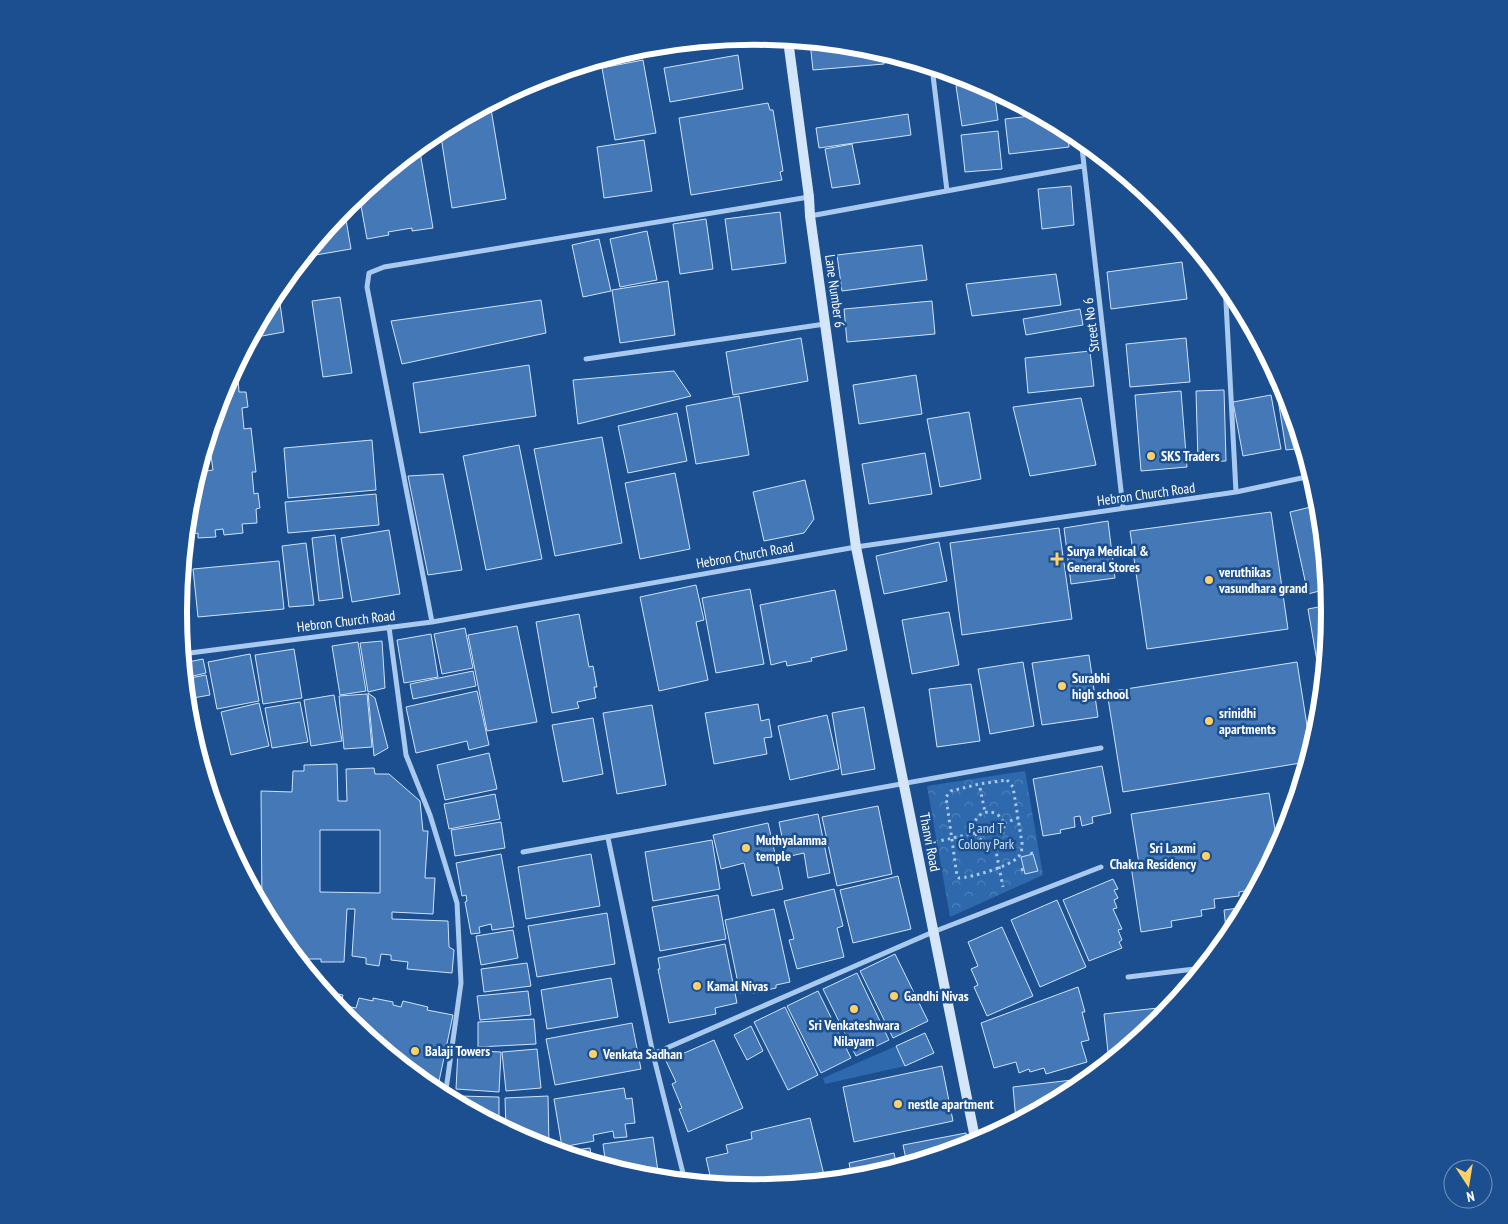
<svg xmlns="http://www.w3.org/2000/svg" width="1508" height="1224" font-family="'PT Sans Narrow',sans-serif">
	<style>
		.grass { fill: #2e69ad }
		.park { fill: url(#park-crowns) }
		.building { fill: #4478b7; stroke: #cfe3fa; fill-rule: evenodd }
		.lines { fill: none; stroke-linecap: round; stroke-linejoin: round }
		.path { stroke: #a9c9ee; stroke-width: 3; stroke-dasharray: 2.5 4; stroke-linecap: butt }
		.street { stroke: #a9c9ee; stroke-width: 5 }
		.secondary { stroke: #d6e6fa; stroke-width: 10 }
		.poi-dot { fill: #ffd166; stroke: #1b4f8f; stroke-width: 2 }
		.labels { text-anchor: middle; stroke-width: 5; stroke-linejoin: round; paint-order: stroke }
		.street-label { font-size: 14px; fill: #fff; stroke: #1b4f8f }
		.poi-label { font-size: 14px; font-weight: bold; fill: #fff; stroke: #1b4f8f; text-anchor: start }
		.park-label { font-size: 14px; fill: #cfe3fa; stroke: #1b4f8f }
		.rim { fill: none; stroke: #fff; stroke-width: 6 }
	</style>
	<defs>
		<pattern id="park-crowns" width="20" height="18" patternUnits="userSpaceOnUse" patternTransform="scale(1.25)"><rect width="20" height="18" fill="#2e69ad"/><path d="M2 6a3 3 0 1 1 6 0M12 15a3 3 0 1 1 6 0" fill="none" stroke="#4d80b9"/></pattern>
	</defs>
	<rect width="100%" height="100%" fill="#1b4f8f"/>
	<!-- grass -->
	<path class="grass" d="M896 1046 905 1066 825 1084 823 1078Z"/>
	<!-- park -->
	<path class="park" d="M1025 771 1043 875 950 917 927 786Z"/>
	<!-- building -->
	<path class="building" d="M810 42 867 47 883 52 884 64 813 70Z
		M738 55 743 89 670 102 664 68Z
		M643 60 656 133 615 140 602 68Z
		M979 83 994 91 998 120 962 126 956 86Z
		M490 103 506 199 452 208 440 130Z
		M768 103 770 110H773L783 171 780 172 782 180 691 195 679 118Z
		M908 114 911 135 819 148 816 128Z
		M1039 115 1067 130 1069 147 1009 154 1005 119Z
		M998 131 1002 169 965 172 961 135Z
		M644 140 652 191 604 198 597 147Z
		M852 144 860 184 832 188 825 149Z
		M419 146 433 228 412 231V228L388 232 389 235 367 239 359 195Z
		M1071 186 1074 225 1042 229 1038 189Z
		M344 208 351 249 304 257Z
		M780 212 786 263 732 270 725 219Z
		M706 219 713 269 680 274 673 224Z
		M647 231 657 280 620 287 610 239Z
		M599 239 611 291 583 297 572 245Z
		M922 245 927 280 842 291 837 255Z
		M1182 262 1187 299 1111 309 1107 272Z
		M1056 274 1061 305 972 316 966 284Z
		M668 281 675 335 620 343 612 290Z
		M278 289 284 332 251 338 275 292Z
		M340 297 352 373 323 377 312 301Z
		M541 300 546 333 402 364 391 321Z
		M932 301 935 334 847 342 844 309Z
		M1080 309 1083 325 1026 335 1023 319Z
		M801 338 808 381 733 395 726 352Z
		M1186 338 1190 382 1130 387 1126 344Z
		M1090 351 1094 386 1028 393 1025 358Z
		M529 365 536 416 420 433 413 383Z
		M674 371 691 396 578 424 573 380Z
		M916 375 922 414 859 424 853 385Z
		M238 378 239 392H246L248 407 242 408 244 429 251 428 256 472H252L254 494 258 493 260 508 256 509 257 523 242 524 243 533 224 535 223 529 215 530 216 537 198 538V533L186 535 189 499 198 472 213 470 209 442H207L222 391 229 379Z
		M1275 380H1280L1286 392 1303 448 1286 450Z
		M1224 390 1226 461 1198 462 1196 391Z
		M1181 391 1187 467 1141 471 1135 395Z
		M1271 395 1281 449 1243 456 1233 402Z
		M739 396 749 455 696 464 686 406Z
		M1081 398 1096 465 1030 476 1013 407Z
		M969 412 981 479 940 487 927 419Z
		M677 413 687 461 628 473 618 426Z
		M602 437 622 543 555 556 534 449Z
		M372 440 376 490 288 498 284 448Z
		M519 445 542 559 486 570 463 456Z
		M925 453 932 494 869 504 862 464Z
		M675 473 690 549 640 559 625 483Z
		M443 474 462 570 428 575 408 476Z
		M805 480 814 519 804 533 764 541 753 492Z
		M376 494 379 525 288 533 285 502Z
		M1319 505 1327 589 1308 594 1290 512Z
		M1271 512 1288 629 1147 649 1130 531Z
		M1108 521 1115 578 1071 584 1064 528Z
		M1059 528 1072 619 962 635 950 543Z
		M389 530 400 594 352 602 341 538Z
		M335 535 343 598 319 601 312 538Z
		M939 542 947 581 884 594 876 556Z
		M306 543 314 605 289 607 282 546Z
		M279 561 284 609 198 617 193 569Z
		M696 585 704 620 696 622 708 680 659 691 640 597Z
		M750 589 764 664 716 673 702 598Z
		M835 590 847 650 811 658 812 661 787 666 786 661 771 665 760 605Z
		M1329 605 1324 672 1319 673 1308 609Z
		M949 612 959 665 912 674 902 620Z
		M579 614 589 667 593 666 597 687H594L596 698 577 702 579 708 552 713 536 622Z
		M517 626 537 722 487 731 468 635Z
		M465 628 473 668 442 674 434 634Z
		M431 634 438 677 404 683 397 640Z
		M382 641 385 688 368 692 360 643Z
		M358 642 366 691 340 695 332 646Z
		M294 649 302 698 263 704 255 655Z
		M250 654 259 701 217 709 208 662Z
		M1089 655 1098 717 1042 725 1032 663Z
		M203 659 206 673 185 678 183 663Z
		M1023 662 1034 726 990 734 978 669Z
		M1297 662 1311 751 1307 762 1123 792 1107 692Z
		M473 671 476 686 413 699 410 684Z
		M206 675 210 695 187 699 185 679Z
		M971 684 980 741 937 747 929 689Z
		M477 691 489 745 469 750 467 741 416 753 406 707Z
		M368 693 375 698 388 748 374 756Z
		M367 694 372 747 344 749 339 696Z
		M334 695 342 741 311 746 304 700Z
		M300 702 308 742 272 748 265 708Z
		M259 703 269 746 231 755 221 712Z
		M758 704 761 721 769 719 772 737 764 738 767 754 714 764 705 713Z
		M652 705 666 785 617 794 603 713Z
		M864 707 875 769 842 775 832 713Z
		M827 715 839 769 790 780 778 726Z
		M593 718 603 774 563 782 552 725Z
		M489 753 497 789 445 800 437 765Z
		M337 764 338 801H347L346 769 374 768 375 774H389L420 801 423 831H428L425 878H435L433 914 392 912V919L448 921 449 947 454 950 452 973 407 969 408 962 391 960V955L381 954 379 966 366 964V958L352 956 355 909H347L344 962H321V959H306L307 956 298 955V951H291L275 932 273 928 274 917H267L262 907 261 791 292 792 293 771H304V765ZM320 830H380V893L320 892Z
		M1102 766 1111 813 1092 817 1093 823 1082 826 1080 816 1074 817 1075 827 1060 830 1061 833 1043 836 1033 779Z
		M1269 793 1278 848 1256 889 1239 892V896L1214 899 1215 908 1201 910 1202 916 1171 921 1172 927 1141 932 1131 866 1139 864 1131 814Z
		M495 794 500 819 449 829 444 804Z
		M878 806 892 874 837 886 822 817Z
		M818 814 830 873 808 878 804 853 786 857 779 822Z
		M501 822 505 848 455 856 451 830Z
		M768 823 783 889 752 896 744 863 721 869 713 835Z
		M712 840 720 889 653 901 645 852Z
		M501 854 514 927 492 930 491 924 479 927 480 933 471 934 465 902 467 901 466 895 462 896 456 863Z
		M591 854 600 906 526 919 518 867Z
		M1033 854 1038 871 1025 874 1021 857Z
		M898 876 911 929 853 943 840 890Z
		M1113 879 1118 889 1114 890 1118 898 1114 900 1117 908 1113 909 1122 929 1118 930 1122 940 1119 942 1122 948 1089 961 1063 900Z
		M834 889 843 926 837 928 844 957 797 969 789 940 794 939 784 901Z
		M718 895 726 939 660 951 652 907Z
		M1057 900 1086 967 1040 987 1011 920Z
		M1246 907 1233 932 1227 939 1224 910Z
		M774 909 790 982 776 985V988L753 993 752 990 740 993 725 920Z
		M607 913 615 964 537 977 528 926Z
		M1002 927 1033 996 987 1016 974 987 978 985 971 969 978 966 968 942Z
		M513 930 518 958 481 965 476 936Z
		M725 944 737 1003 715 1008 716 1014 669 1023 658 969H660L658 958Z
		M895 954 928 1021 893 1038 860 971Z
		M527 963 531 986 484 992 481 969Z
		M857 973 889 1040 856 1056 823 989Z
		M611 978 618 1017 547 1029 541 990Z
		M1078 987 1085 1012H1082L1089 1040 1081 1042 1087 1062 1046 1074 1044 1068 1030 1072 1029 1069 1019 1073 1016 1062 994 1068 981 1023Z
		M324 991 343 995 341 1005 356 1008 359 998 373 1001V998L393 1002V1005L401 1007 403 1001 428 1007 427 1010 453 1015 438 1086 424 1083 347 1019Z
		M528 991 531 1015 480 1020 477 996Z
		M818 991 851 1058 821 1073 787 1006Z
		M1179 997 1169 1009 1168 998Z
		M785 1007 818 1075 788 1090 754 1022Z
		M1158 1008 1159 1021 1109 1062 1104 1014Z
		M534 1019 536 1044 478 1047V1022Z
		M632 1023 641 1069 555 1085 546 1039Z
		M751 1026 763 1051 747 1060 734 1035Z
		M925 1033 934 1053 905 1066 896 1046Z
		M714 1040 743 1108 688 1132 679 1109 682 1108 672 1084 676 1082 666 1061Z
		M537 1049 541 1088 506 1091 502 1052Z
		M458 1050 501 1052 499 1092 456 1089Z
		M942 1066 953 1121 854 1142 843 1087Z
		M1089 1078 1074 1091 1016 1121 1013 1087Z
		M624 1088 626 1099 632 1098 635 1123 625 1124 627 1137 614 1138 613 1131 593 1135 594 1141 562 1147 554 1099Z
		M459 1096 499 1097V1125L459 1104Z
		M548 1096 549 1145 533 1144 506 1129 505 1098Z
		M810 1118 825 1179 811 1182 754 1188 712 1184 706 1158 728 1153 726 1145 752 1139 751 1132Z
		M966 1133 969 1146 907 1164 903 1145Z
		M653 1137 659 1178 641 1177 606 1166 603 1144Z
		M590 1148 592 1162 560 1152Z
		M894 1153 897 1167 866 1177 852 1178 849 1163Z"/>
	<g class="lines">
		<!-- path -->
		<path class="path" d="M1007 780 1013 787 1022 843C1022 849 1022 854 1017 858 1010 866 970 878 959 878L957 876 946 797 951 791 979 784Z
			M980 788 985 812
			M974 827a15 15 0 1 1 30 0a15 15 0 1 1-30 0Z
			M1004 823 1018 818
			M994 841 1003 887
			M935 842 975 833
			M1031 852 1032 854
			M1021 870 1024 869"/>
		<!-- street -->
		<path class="street" d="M932 67 947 191
			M1081 139 1123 508
			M810 216 1083 166
			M1225 283 1236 492
			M586 359 825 324
			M432 622 367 287 369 273 384 267 809 197
			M389 627 406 755 430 815 457 903 461 983 445 1097
			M182 654 432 622 856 547 1236 492 1311 476
			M210 794C219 806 226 821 224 837
			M608 838 653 1054 685 1181
			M523 852 1101 748
			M1128 977 1203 968
			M653 1054 933 932 1101 867"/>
		<!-- secondary -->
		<path class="secondary" d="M788 40 809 197 810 216 856 547 976 1143"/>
	</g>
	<!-- markers -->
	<g class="poi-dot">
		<circle cx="1151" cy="456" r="5"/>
		<path d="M1054.5 551.5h5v5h5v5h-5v5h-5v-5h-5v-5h5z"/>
		<circle cx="1209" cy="580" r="5"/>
		<circle cx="1062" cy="686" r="5"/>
		<circle cx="1209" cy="721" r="5"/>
		<circle cx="746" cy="848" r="5"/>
		<circle cx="1206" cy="856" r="5"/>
		<circle cx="697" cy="986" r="5"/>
		<circle cx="894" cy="996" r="5"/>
		<circle cx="854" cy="1009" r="5"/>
		<circle cx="415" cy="1051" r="5"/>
		<circle cx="593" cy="1054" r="5"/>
		<circle cx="898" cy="1104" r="5"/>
	</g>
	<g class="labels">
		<!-- street labels -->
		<g class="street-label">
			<text transform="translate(835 291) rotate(82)" y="5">Lane Number 6</text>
			<text transform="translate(1091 325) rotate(-97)" y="5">Street No 6</text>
			<text transform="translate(1146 494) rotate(-8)" y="5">Hebron Church Road</text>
			<text transform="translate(745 555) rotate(-10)" y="5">Hebron Church Road</text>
			<text transform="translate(346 621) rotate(-7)" y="5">Hebron Church Road</text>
			<text transform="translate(930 842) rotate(79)" y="5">Thanvi Road</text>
		</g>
		<!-- poi labels -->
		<g class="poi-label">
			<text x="1161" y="461">SKS Traders</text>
			<text x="1067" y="556">Surya Medical &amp;<tspan x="1067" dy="16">General Stores</tspan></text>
			<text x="1219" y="577">veruthikas<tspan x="1219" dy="16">vasundhara grand</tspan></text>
			<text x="1072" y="683">Surabhi<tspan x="1072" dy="16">high school</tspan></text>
			<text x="1219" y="718">srinidhi<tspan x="1219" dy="16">apartments</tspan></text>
			<text x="756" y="845">Muthyalamma<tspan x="756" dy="16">temple</tspan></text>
			<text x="1196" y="853" text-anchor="end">Sri Laxmi<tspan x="1196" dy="16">Chakra Residency</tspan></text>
			<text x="707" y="991">Kamal Nivas</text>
			<text x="904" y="1001">Gandhi Nivas</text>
			<text x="854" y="1030" text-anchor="middle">Sri Venkateshwara<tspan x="854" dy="16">Nilayam</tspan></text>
			<text x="425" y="1056">Balaji Towers</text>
			<text x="603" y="1059">Venkata Sadhan</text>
			<text x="908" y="1109">nestle apartment</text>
		</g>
		<!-- park labels -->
		<g class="park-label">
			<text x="986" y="833">P and T<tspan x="986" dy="16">Colony Park</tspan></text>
		</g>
	</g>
	<!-- crop -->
	<path d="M0 0H1508V1224H0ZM187 612a567 567 0 1 1 1134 0a567 567 0 1 1-1134 0Z" fill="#1b4f8f" fill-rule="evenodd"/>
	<path class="rim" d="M187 612a567 567 0 1 1 1134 0a567 567 0 1 1-1134 0Z"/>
	<!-- north arrow -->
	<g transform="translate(1468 1184) rotate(168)"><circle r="24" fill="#1b4f8f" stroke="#7695bc"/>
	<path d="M0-4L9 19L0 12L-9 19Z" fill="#ffd166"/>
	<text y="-8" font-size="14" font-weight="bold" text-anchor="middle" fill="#ffffff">N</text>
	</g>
</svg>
